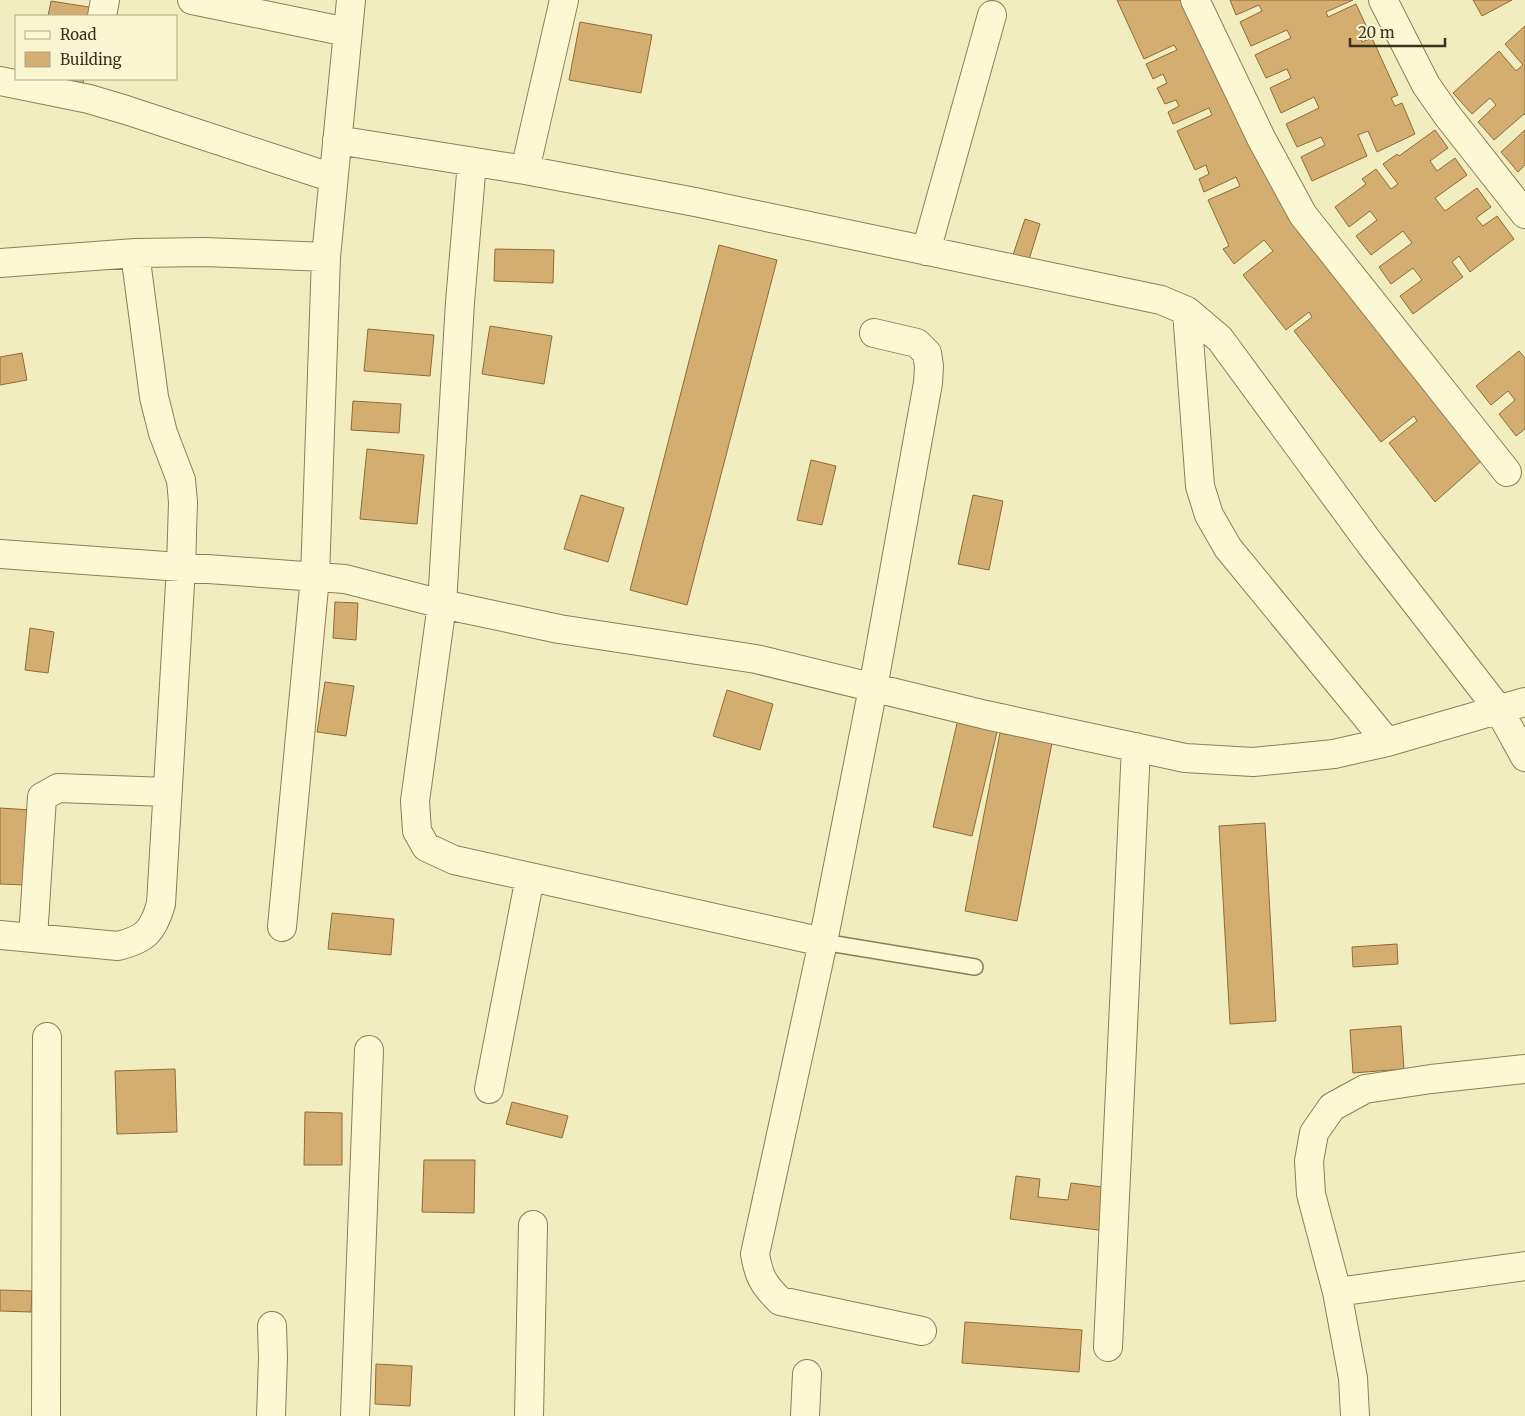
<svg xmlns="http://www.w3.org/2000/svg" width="1525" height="1416" font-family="Merriweather,serif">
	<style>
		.building { fill: #d4ad71; stroke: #8f6b39 }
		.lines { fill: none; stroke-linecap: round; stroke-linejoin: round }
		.service-casing { stroke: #8d7e56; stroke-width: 18 }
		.minor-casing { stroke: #8d7e56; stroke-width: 30 }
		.service { stroke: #fcf8d4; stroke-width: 15 }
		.minor { stroke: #fcf8d4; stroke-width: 28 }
	</style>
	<rect width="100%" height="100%" fill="#f2edbf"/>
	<!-- building -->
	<path class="building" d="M1117 0H1182L1217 70 1481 461 1435 502 1389 443 1417 421 1414 416 1381 442 1294 331 1312 317 1309 312 1286 330 1243 275 1273 251 1264 240 1234 264 1223 249 1229 246 1208 200 1240 186 1236 177 1204 192 1199 179 1209 174 1206 165 1195 170 1177 131 1212 115 1209 108 1173 124 1168 112 1179 106 1176 100 1165 104 1157 88 1167 83 1163 74 1153 79 1146 64 1177 50 1174 45 1144 59Z
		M1230 0H1353L1326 12 1328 17 1356 4 1369 32 1360 36 1362 42 1372 38 1398 95 1391 98 1395 106 1402 103 1415 134 1377 152 1368 131 1358 135 1367 156 1312 181 1301 157 1325 145 1321 137 1297 147 1286 124 1319 108 1314 97 1281 113 1270 88 1291 78 1287 69 1266 78 1255 55 1291 38 1287 30 1251 46 1240 22 1262 11 1259 5 1236 15Z
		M1473 0H1512L1482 16Z
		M51 1 95 8 94 16H48Z
		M580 22 652 35 641 93 569 80Z
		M1525 26V115L1524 114 1494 140 1478 122 1496 105 1490 98 1472 114 1453 93 1499 51 1516 71 1523 65 1505 44Z
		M55 79H84L83 83Z
		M1435 130 1448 148 1430 161 1437 171 1455 158 1467 175 1435 198 1445 211 1477 188 1491 207 1476 218 1483 226 1497 216 1514 239 1470 272 1459 256 1452 262 1463 277 1413 314 1400 296 1422 280 1413 268 1391 284 1379 267 1412 243 1403 231 1371 255 1356 236 1377 220 1370 211 1349 227 1335 207 1366 184 1362 179 1376 169 1391 189 1398 184 1383 164 1397 154 1399 156Z
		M1525 130V165L1518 172 1501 152Z
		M1025 219 1040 224 1027 266 1011 261Z
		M719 245 777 260 687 605 630 590Z
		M495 249 554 250 553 283 494 281Z
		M490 326 552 336 544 384 482 374Z
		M368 329 434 335 430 376 364 371Z
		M1519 351 1525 358V429L1516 436 1499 414 1515 400 1508 391 1491 405 1476 386Z
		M22 353 27 380 0 385V357Z
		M353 401 401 404 399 433 351 430Z
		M367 449 424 455 417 524 360 519Z
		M811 460 836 466 822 525 797 520Z
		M581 495 624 508 608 562 564 549Z
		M973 495 1003 501 989 570 958 564Z
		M335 602 358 603 356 640 333 638Z
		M30 628 54 632 48 673 25 670Z
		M325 682 354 686 346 736 317 732Z
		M727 690 773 704 760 750 713 736Z
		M958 719 998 728 972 836 933 827Z
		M1000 733 1052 743 1017 921 965 911Z
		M0 808 31 810 27 885 0 884Z
		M1265 823 1276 1021 1230 1024 1219 826Z
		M332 913 394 919 391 955 328 949Z
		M1397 944 1398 964 1353 967 1352 947Z
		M1401 1026 1404 1069 1353 1073 1350 1030Z
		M175 1069 177 1132 117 1134 115 1071Z
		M512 1102 568 1116 562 1138 506 1124Z
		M305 1112 342 1113V1165H304Z
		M424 1160H475L474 1213 422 1212Z
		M1016 1176 1040 1179 1038 1197 1068 1200 1071 1183 1111 1188 1106 1231 1010 1219Z
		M0 1290 32 1291 31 1312 0 1311Z
		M965 1322 1082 1330 1079 1372 962 1363Z
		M376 1364 412 1366 410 1406 375 1404Z"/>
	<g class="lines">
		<defs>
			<path id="service" d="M823 942 975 967"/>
			<path id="minor" d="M192 0 347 32
				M1195 0 1261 138 1303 215 1507 472
				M1383 0 1426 85 1447 115 1525 214
				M102 16 105 0
				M0 81 89 99 126 110 333 178
				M337 140 525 170 695 202 1161 300 1187 311 1220 339 1371 545 1499 710 1525 757
				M472 162 460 302 442 604 415 801 417 831 426 847 454 860 823 942
				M525 170 564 0
				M926 251 992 15
				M0 263 135 253 205 252 326 257
				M1187 311 1200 486 1209 515 1228 548 1387 742
				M874 333 917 343 927 353 929 366 928 383 873 688 823 942 755 1254C759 1277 763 1284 780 1301L922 1331
				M0 554 345 579 442 604 559 629 756 659 986 715 1185 758 1253 762 1334 754 1387 742 1525 702
				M282 927 315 577 326 257 351 0
				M0 935 118 946C146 939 153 931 161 904L181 567 183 502 181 480 163 433 154 397 135 253
				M33 938 42 797 58 788 167 792
				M489 1089 530 877
				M1337 1292 1525 1266
				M1108 1347 1136 747
				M46 1416 47 1037
				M271 1416 273 1358 272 1326
				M355 1416 369 1050
				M529 1416 533 1225
				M805 1416 807 1374
				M1355 1416 1353 1378 1337 1292 1311 1194 1309 1161 1314 1133 1332 1107 1365 1089 1431 1079 1525 1069"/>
		</defs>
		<!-- service casing -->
		<use href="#service" class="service-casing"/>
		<!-- minor casing -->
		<use href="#minor" class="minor-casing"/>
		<!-- service -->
		<use href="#service" class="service"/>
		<!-- minor -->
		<use href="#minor" class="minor"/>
	</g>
	<!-- legend -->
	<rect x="15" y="15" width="162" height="65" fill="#f9f5d0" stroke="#ada788"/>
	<rect x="25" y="31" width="25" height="8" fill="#fcf8d4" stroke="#ada788"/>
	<text x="60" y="40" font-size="15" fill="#3b311c">Road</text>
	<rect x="25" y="52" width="25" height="15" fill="#d4ad71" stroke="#ada788"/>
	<text x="60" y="65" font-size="15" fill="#3b311c">Building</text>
	<!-- scale -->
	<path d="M1350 38v8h95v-8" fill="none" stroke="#3b311c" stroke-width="2.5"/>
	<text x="1358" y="38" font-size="15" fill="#3b311c" stroke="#f9f5d0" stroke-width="4" paint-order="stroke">20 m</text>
</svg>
